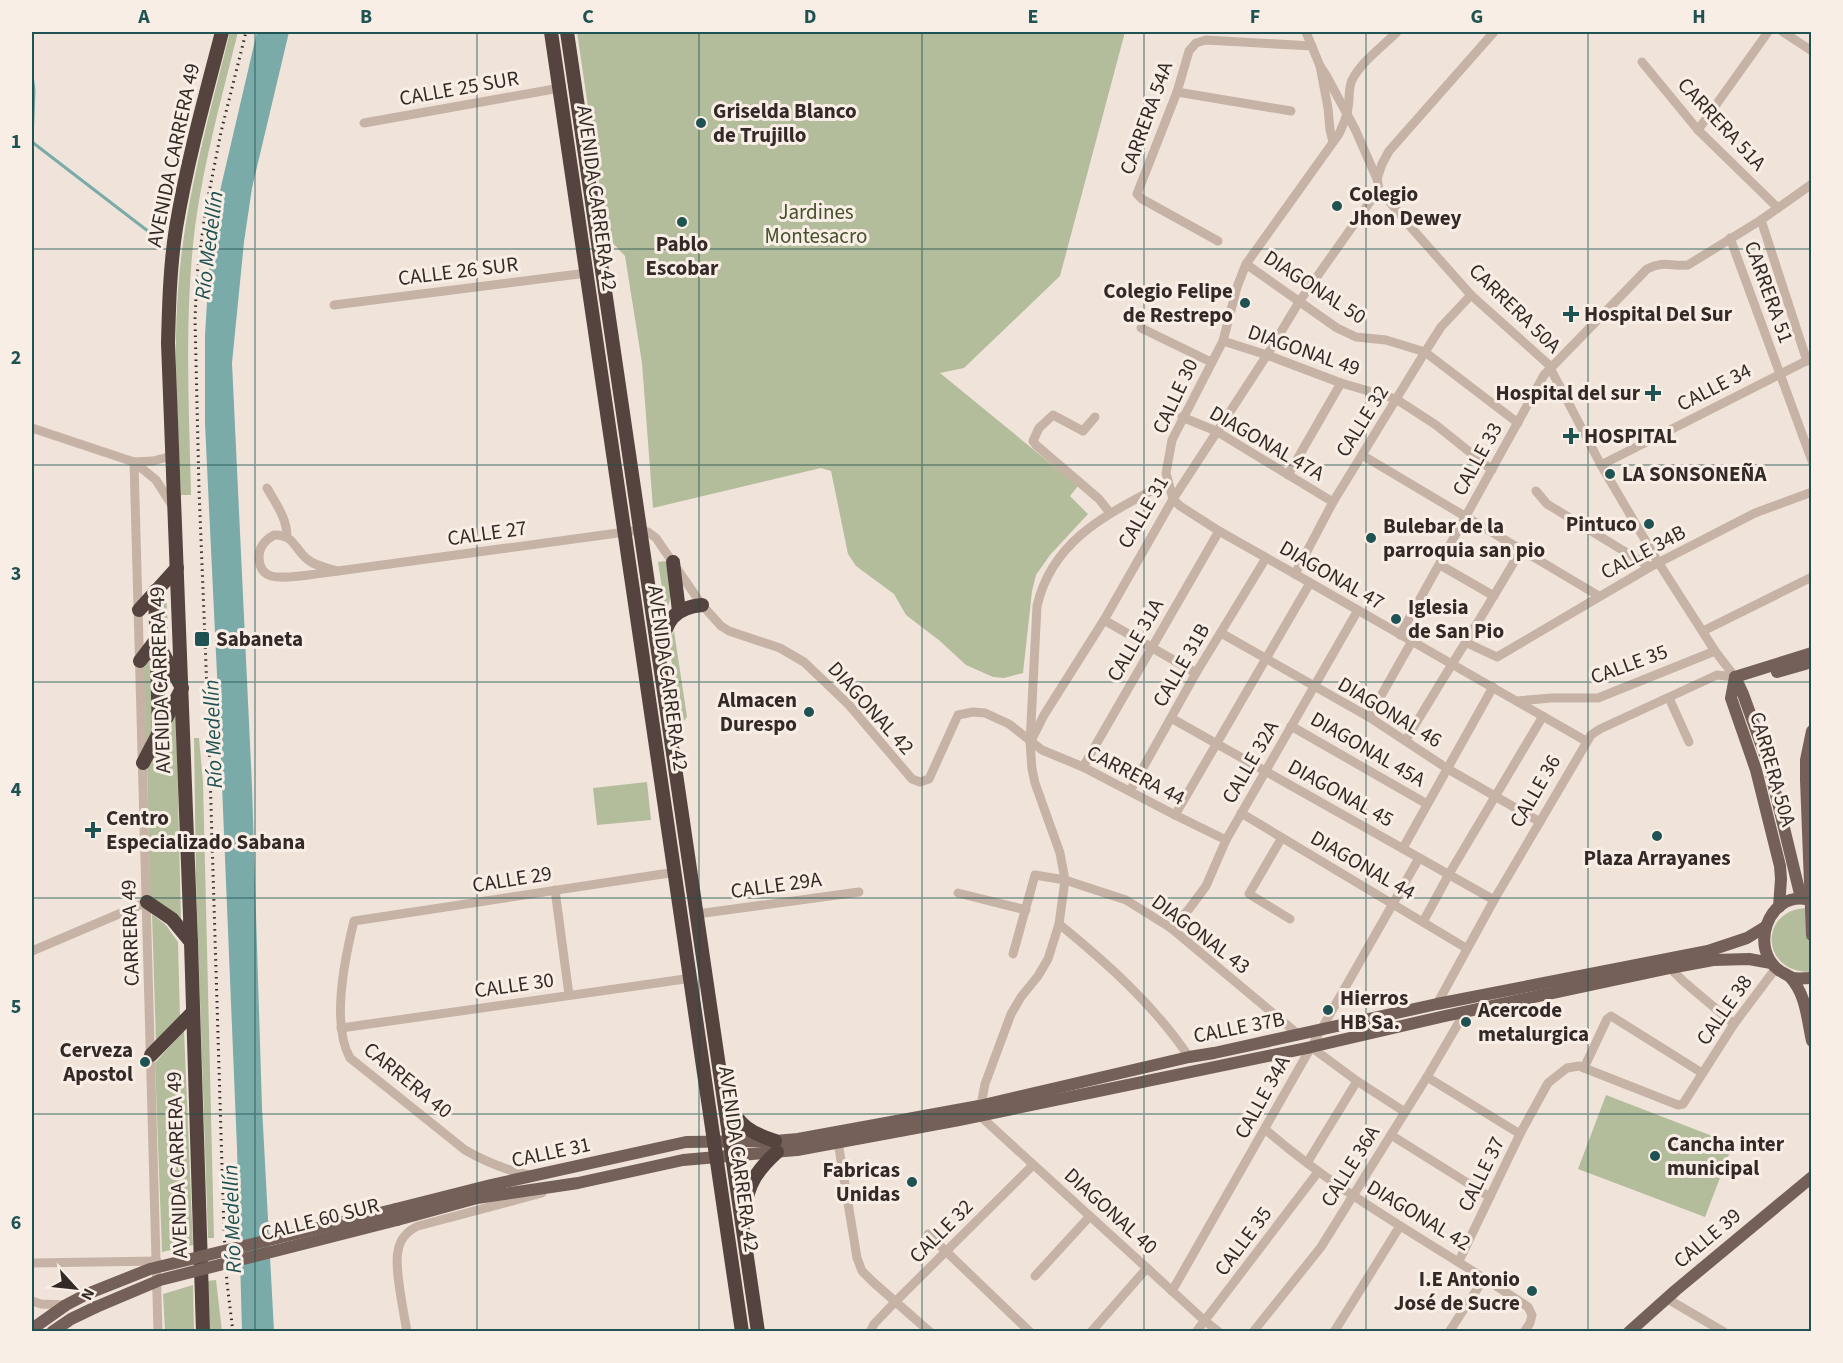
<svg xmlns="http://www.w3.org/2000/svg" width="1843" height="1363" font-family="'Source Sans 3',sans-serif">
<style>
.green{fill:#b4bd9b}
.water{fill:#7aaba9}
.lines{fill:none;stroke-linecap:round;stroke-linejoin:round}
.stream{stroke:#7aaba9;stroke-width:3}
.minor{stroke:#c7b3a6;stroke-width:9}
.major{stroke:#756059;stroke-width:12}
.highway{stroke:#54433e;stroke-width:14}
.rail{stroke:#332a27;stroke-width:3;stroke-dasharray:1.5 4.5;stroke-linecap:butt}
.minor-bridge{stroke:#c7b3a6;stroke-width:9}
.major-bridge{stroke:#756059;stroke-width:12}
.grid{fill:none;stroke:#1f5252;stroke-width:1.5;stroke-opacity:0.55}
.poi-dot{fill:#1f5252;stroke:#f8eee5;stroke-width:2}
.labels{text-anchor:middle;stroke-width:6;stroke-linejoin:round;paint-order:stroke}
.street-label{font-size:21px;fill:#332a27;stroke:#f8eee5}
.poi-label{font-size:21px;font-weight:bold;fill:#332a27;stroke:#f8eee5;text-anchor:start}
.park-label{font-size:21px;fill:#45502c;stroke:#f8eee5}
.water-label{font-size:22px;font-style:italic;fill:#1f5252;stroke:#f8eee5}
.neatline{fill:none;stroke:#1f5252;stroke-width:2}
.grid-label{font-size:20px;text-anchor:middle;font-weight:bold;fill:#1f5252}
</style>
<rect width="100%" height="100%" fill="#f0e4da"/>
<!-- green -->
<g class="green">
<path d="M 230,32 L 238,32 C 222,96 204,161 195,227 C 184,316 189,405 191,495 L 181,495 C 178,427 173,359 178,290 C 184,202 209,117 230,32 Z"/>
<path d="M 577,32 L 1125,32 L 1060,276 L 964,368 L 940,373 L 1078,486 L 1070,496 L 1088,514 L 1050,555 L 1036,575 L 1032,591 L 1023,673 L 1004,678 L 993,677 L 966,665 L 940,641 L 906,615 L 894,594 L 856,566 L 848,554 L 831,471 L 821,468 L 653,508 L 642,363 L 625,256 L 607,237 Z"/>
<path d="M 666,561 L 671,595 L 666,614 L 658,562 Z"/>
<path d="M 166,590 L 169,650 L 160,637 L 159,602 Z"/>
<path d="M 674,631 L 687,717 L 680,726 L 669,641 Z"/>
<path d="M 150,659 L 153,729 L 144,745 L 142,670 Z"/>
<path d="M 176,711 L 181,920 L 150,898 L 147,764 Z"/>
<path d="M 194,738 L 199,738 L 203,782 L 214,1238 L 208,1238 L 196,880 Z"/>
<path d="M 647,782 L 651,820 L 597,825 L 593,788 Z"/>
<path d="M 1811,908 L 1811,972 C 1759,973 1758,906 1811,908 Z"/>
<path d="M 152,914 L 166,925 L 178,942 L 180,1018 L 156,1044 Z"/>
<path d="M 184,1030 L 193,1245 L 162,1252 L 155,1063 Z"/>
<path d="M 1606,1095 L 1733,1144 L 1705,1217 L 1578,1169 Z"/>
<path d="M 216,1280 L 222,1331 L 209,1331 L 207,1281 Z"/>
<path d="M 193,1285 L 194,1331 L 165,1331 L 163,1294 Z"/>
</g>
<!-- water -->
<path class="water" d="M 257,32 L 289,32 L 252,188 L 244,242 L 232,363 L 252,786 L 262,1107 L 274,1331 L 242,1332 L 237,1148 L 220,737 L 205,424 L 205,336 L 210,251 L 220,191 Z"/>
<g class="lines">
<!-- stream -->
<path class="stream" d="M 32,75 L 34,90 L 32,142 L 153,235"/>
<!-- minor -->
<g class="minor">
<path d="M 1306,32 L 1320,66 L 1328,108 L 1330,130 L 1333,142"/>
<path d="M 1397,32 C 1382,47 1362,61 1352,80 C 1348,89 1350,98 1348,108 C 1347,117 1343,125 1339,134 L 1246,264 L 1237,287 L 1223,341 L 1172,440 L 1166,473 L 1173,499 L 1180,506 L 1219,531 L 1295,574 L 1586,741"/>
<path d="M 1783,32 L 1812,51"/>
<path d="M 1642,62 L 1698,130 L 1778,208"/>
<path d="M 1177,92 L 1291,111"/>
<path d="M 364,123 L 560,88"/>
<path d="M 1355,129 L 1377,179 L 1379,189 L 1415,232 L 1471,295 L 1548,364 L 1601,465 L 1658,562 L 1715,651 L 1735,677"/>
<path d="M 1698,130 L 1768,32"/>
<path d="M 1377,179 L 1382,164 L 1389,151 L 1494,32"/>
<path d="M 1761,220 L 1807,361"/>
<path d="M 1730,238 L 1812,461"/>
<path d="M 1218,241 L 1142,199 L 1137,194 L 1177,92 L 1189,51 L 1196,43 L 1206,40 L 1312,46"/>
<path d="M 1246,264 L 1337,328 L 1356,337 L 1386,340 L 1425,352 L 1518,423"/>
<path d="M 334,305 L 587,273"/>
<path d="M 1141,328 L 1211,362"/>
<path d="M 1223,341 L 1267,355 L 1341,383 L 1396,399 L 1436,425 L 1492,470"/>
<path d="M 1095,417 L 1083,431 L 1053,415 L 1039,428 L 1033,441 L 1036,445 L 1099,499 L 1110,513"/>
<path d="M 1182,417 L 1216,431 L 1333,502"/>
<path d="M 32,428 L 134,462 L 156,480 L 173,507"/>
<path d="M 1362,455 L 1599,596"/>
<path d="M 134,462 L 158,1332"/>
<path d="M 134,462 L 153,461 L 172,456"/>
<path d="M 1601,465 L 1812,358"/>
<path d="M 1288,475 L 1341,383"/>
<path d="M 1168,482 C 1112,512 1053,537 1037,606 L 1030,743 L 1032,769 L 1035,783 L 1060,853 L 1065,880 L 1059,924 L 1048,959 L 1038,976 L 1021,997 L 1011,1014 L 985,1084 L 979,1115 L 1205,1321 L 1219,1332"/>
<path d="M 267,488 C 276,504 287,518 287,537"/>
<path d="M 1536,491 L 1547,504 L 1650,567"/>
<path d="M 274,535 C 293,534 295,549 307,559 C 315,566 327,568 338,571 C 321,573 285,580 271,576 C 262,573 259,566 259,557 C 259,547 265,540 274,535 Z"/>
<path d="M 1440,565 L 1494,596"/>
<path d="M 338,571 L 640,530 L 648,532 L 656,538 L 702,605 L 721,626 L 729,631 L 780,648 L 804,662 L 849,705 L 912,779 L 920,782 L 929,779 L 958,715 L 973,712 L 985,713 L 996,718 L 1009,724 L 1042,750 L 1083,767 L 1175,815 L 1226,840"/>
<path d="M 1295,574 L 1333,502 L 1425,352 L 1441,327 L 1471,295"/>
<path d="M 1104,620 L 1196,673"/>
<path d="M 1703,631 L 1812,577"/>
<path d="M 1221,633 L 1369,717 L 1448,769 L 1540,822"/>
<path d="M 1400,635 L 1544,375 L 1647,269 C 1664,260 1671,267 1688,265 L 1761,220 L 1812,184"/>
<path d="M 1467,643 L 1497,657 L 1650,567 L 1755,513 L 1812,492"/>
<path d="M 1669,698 L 1689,742"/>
<path d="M 1517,701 L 1551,698 L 1598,698 L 1715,651"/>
<path d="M 1369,717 L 1412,641"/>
<path d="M 1171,718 L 1494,900"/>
<path d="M 1291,726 L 1427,804"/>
<path d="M 1032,739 L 1044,715 L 1104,620 L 1173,499 L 1267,355 L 1299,302 L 1379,189"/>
<path d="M 1406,740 C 1444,676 1484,614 1521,550"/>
<path d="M 1083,767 L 1219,531"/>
<path d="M 1130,791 L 1196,673 L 1266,558"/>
<path d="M 1241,813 L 1466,948"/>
<path d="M 1175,815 L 1310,583"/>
<path d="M 1281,839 L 1249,894 L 1290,919"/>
<path d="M 1403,848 L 1493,687"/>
<path d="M 555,890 L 569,995"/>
<path d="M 958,893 L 1026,910"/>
<path d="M 697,914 L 859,892"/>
<path d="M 1423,922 L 1449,874 L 1543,716"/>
<path d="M 1059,924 C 1106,962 1155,1006 1189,1057"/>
<path d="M 1171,928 L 1189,909 L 1206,886 L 1226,840 L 1358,610"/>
<path d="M 32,951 L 147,902"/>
<path d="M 1013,954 L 1035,875 L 1065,880 L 1126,900 L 1171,928 L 1299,1035"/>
<path d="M 1670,968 L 1683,981 L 1734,1024"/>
<path d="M 1437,1004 L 1494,900 L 1591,735 L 1600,729 L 1717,675 L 1735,677"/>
<path d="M 341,1028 L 692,978"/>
<path d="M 1311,1047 L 1357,1081 L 1405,1112"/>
<path d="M 1584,1068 L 1607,1019 L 1611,1016 L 1702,1073"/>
<path d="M 1427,1077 L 1520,1134"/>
<path d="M 1265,1129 C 1345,1199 1440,1247 1528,1307 L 1532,1315 L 1530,1323 L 1524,1332"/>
<path d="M 1391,1135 L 1490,1197"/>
<path d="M 838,1142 L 857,1258 L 862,1271 L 873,1282 L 930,1332"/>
<path d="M 1307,1163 L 1357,1081"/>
<path d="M 529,1175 C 505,1170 486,1162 465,1150 L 350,1058 C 331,1024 345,957 354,921 L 676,872"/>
<path d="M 928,1234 L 1030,1332"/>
<path d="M 1459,1261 L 1520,1134 L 1548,1083 L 1567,1068 L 1579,1066 L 1678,1105 L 1683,1104 L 1734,1024 L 1776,968"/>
<path d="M 32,1263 L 157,1261"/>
<path d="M 1035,1276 L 1090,1216"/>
<path d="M 1172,1291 L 1419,858"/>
<path d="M 1666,1298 L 1724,1332"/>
<path d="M 32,1301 L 41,1304 L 66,1305"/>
<path d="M 407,1332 C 404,1313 394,1268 398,1251 C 400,1239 407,1231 418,1226 L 542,1193"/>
<path d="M 870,1332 L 874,1324 L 895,1302 L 1033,1165"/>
<path d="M 1091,1332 L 1147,1268"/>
<path d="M 1196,1332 L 1318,1172"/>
<path d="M 1253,1332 L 1321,1247 L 1427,1077 L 1465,1012"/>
<path d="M 1334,1332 L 1400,1226"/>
<path d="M 1449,1332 L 1485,1277"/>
</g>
<!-- major -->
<g class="major">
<path d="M 1777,672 L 1805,664 L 1812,660"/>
<path d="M 1735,677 L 1731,698 L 1756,770 L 1780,866 L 1781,879 L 1779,907"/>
<path d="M 1735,677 L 1743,694 L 1769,766 L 1801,898"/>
<path d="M 1735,677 L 1812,653"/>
<path d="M 1806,780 L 1806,760 L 1812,731"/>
<path d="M 1806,899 C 1767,893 1749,950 1780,971 C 1784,973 1788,976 1793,978 C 1799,979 1805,978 1812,978"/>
<path d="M 1790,977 C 1806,994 1807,1018 1812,1041"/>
<path d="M 396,1209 L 491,1185 L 686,1142 L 775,1141 L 798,1139 L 979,1106 L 1189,1057 L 1214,1053 L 1437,1004 L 1708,951 L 1747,938 L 1765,927"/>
<path d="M 397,1220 L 477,1198 L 578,1183 L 683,1160 L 797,1150 L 959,1120 L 1311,1047 L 1445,1016 L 1670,968 L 1713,960 L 1749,959 L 1771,963"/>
<path d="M 32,1329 L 66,1305 L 87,1294"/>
<path d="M 52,1332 L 71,1319 L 96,1307"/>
<path d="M 1629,1332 L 1676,1290 L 1812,1177"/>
</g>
<!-- highway -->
<g class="highway">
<path d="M 551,32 L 742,1332"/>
<path d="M 567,32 L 758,1332"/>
<path d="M 673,562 L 679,611"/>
<path d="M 155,591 L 159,730"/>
<path d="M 139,610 L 177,568"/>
<path d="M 660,647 C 667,622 672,608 702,605"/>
<path d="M 140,661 L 156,640 L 182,688 L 143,763"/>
<path d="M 147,902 L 172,919 L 191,942"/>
<path d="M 151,1055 L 193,1012"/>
<path d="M 727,1102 C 739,1126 751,1133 775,1141"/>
<path d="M 744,1211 C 748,1184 757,1170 777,1152"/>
<path d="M 203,1332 L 191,942 L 168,343 C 169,304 170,266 176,228 C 187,162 205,97 222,32"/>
</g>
<!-- rail -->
<path class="rail" d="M 233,1332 L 227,1283 L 224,1232 L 209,741 L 199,489 L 195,319 L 197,275 L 205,213 L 221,132 L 246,32"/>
<!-- minor-bridge -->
<path class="minor-bridge" d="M 1320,66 L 1326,75 L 1355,129"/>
<!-- major-bridge -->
<g class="major-bridge">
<path d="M 1806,780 L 1812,935"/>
<path d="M 87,1294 L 150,1269 L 396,1209"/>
<path d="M 96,1307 L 160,1280 L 397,1220"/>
</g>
</g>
<!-- grid -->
<path class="grid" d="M 255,32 L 255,1332M 477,32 L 477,1332M 699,32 L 699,1332M 922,32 L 922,1332M 1144,32 L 1144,1332M 1366,32 L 1366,1332M 1588,32 L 1588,1332M 32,249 L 1812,249M 32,465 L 1812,465M 32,682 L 1812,682M 32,898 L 1812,898M 32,1114 L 1812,1114"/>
<!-- markers -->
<g class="poi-dot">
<circle cx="701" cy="123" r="6"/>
<circle cx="1337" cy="206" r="6"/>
<circle cx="682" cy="222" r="6"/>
<circle cx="1245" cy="303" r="6"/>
<path d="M1568 305h6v6h6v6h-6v6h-6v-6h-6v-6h6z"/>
<path d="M1650 384h6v6h6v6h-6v6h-6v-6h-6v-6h6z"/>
<path d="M1568 427h6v6h6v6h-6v6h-6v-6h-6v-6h6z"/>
<circle cx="1610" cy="474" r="6"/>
<circle cx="1649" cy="524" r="6"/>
<circle cx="1371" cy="538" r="6"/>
<circle cx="1396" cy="619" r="6"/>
<rect x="194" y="631" width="16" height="16" rx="3"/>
<circle cx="809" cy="712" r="6"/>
<path d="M90 821h6v6h6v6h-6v6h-6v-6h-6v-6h6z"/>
<circle cx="1657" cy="836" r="6"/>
<circle cx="1328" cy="1010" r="6"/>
<circle cx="1466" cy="1022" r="6"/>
<circle cx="145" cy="1062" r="6"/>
<circle cx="1655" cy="1156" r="6"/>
<circle cx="912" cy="1182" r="6"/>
<circle cx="1532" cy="1291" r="6"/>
</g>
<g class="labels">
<!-- street labels -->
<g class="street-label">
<text transform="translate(459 88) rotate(-10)" y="7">CALLE 25 SUR</text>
<text transform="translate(1146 118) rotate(-70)" y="7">CARRERA 54A</text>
<text transform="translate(1722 124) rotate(47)" y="7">CARRERA 51A</text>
<text transform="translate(173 155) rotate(-78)" y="7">AVENIDA CARRERA 49</text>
<text transform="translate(597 198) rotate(82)" y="7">AVENIDA CARRERA 42</text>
<text transform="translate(458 271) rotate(-7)" y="7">CALLE 26 SUR</text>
<text transform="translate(1315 287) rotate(33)" y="7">DIAGONAL 50</text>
<text transform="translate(1769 292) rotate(70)" y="7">CARRERA 51</text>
<text transform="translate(1515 308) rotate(44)" y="7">CARRERA 50A</text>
<text transform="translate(1304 350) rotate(19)" y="7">DIAGONAL 49</text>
<text transform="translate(1714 387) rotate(-27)" y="7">CALLE 34</text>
<text transform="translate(1175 396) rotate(-65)" y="7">CALLE 30</text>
<text transform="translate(1362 421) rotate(-58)" y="7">CALLE 32</text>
<text transform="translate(1267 443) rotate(30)" y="7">DIAGONAL 47A</text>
<text transform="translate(1477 459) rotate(-61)" y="7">CALLE 33</text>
<text transform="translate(1143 512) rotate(-60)" y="7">CALLE 31</text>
<text transform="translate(487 533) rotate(-8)" y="7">CALLE 27</text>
<text transform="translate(1643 552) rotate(-28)" y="7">CALLE 34B</text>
<text transform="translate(1332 575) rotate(30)" y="7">DIAGONAL 47</text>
<text transform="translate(1135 640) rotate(-60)" y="7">CALLE 31A</text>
<text transform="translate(1629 664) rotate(-20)" y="7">CALLE 35</text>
<text transform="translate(1181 665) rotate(-60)" y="7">CALLE 31B</text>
<text transform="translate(668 678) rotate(82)" y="7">AVENIDA CARRERA 42</text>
<text transform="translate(160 680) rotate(-92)" y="7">AVENIDA CARRERA 49</text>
<text transform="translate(871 708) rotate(48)" y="7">DIAGONAL 42</text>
<text transform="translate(1390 712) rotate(31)" y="7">DIAGONAL 46</text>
<text transform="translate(1368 749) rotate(30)" y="7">DIAGONAL 45A</text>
<text transform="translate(1250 762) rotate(-60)" y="7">CALLE 32A</text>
<text transform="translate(1773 769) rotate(74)" y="7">CARRERA 50A</text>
<text transform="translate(1136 775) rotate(27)" y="7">CARRERA 44</text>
<text transform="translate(1535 791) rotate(-60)" y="7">CALLE 36</text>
<text transform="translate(1341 793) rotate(29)" y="7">DIAGONAL 45</text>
<text transform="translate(1363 865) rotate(30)" y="7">DIAGONAL 44</text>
<text transform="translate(512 879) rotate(-9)" y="7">CALLE 29</text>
<text transform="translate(776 885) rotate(-8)" y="7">CALLE 29A</text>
<text transform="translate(130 933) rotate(-92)" y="7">CARRERA 49</text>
<text transform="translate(1201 934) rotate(37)" y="7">DIAGONAL 43</text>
<text transform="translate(514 985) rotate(-8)" y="7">CALLE 30</text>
<text transform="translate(1724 1010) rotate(-55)" y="7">CALLE 38</text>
<text transform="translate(1239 1027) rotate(-11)" y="7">CALLE 37B</text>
<text transform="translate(408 1080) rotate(39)" y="7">CARRERA 40</text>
<text transform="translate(1262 1097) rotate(-61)" y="7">CALLE 34A</text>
<text transform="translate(551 1152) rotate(-12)" y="7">CALLE 31</text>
<text transform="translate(739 1159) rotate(82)" y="7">AVENIDA CARRERA 42</text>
<text transform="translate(177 1165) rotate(-92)" y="7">AVENIDA CARRERA 49</text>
<text transform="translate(1350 1166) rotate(-58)" y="7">CALLE 36A</text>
<text transform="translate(1481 1174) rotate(-64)" y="7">CALLE 37</text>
<text transform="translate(1111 1211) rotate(42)" y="7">DIAGONAL 40</text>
<text transform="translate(1419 1215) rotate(31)" y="7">DIAGONAL 42</text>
<text transform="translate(320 1219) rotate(-14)" y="7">CALLE 60 SUR</text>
<text transform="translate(941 1231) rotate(-45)" y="7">CALLE 32</text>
<text transform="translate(1707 1238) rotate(-40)" y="7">CALLE 39</text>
<text transform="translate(1243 1241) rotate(-53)" y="7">CALLE 35</text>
</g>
<!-- poi labels -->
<g class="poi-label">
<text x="713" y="118">Griselda Blanco<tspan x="713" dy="24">de Trujillo</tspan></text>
<text x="1349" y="201">Colegio<tspan x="1349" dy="24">Jhon Dewey</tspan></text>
<text x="682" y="251" text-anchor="middle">Pablo<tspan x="682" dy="24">Escobar</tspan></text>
<text x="1233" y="298" text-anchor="end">Colegio Felipe<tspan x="1233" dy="24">de Restrepo</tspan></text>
<text x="1584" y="321">Hospital Del Sur</text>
<text x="1640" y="400" text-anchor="end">Hospital del sur</text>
<text x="1584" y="443">HOSPITAL</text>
<text x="1622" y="481">LA SONSONEÑA</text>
<text x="1637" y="531" text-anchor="end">Pintuco</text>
<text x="1383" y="533">Bulebar de la<tspan x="1383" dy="24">parroquia san pio</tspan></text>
<text x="1408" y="614">Iglesia<tspan x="1408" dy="24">de San Pio</tspan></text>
<text x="216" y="646">Sabaneta</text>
<text x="797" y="707" text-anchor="end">Almacen<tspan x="797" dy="24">Durespo</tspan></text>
<text x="106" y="825">Centro<tspan x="106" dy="24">Especializado Sabana</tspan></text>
<text x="1657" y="865" text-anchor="middle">Plaza Arrayanes</text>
<text x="1340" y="1005">Hierros<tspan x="1340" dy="24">HB Sa.</tspan></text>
<text x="1478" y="1017">Acercode<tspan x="1478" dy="24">metalurgica</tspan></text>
<text x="133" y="1057" text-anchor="end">Cerveza<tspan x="133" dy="24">Apostol</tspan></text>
<text x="1667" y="1151">Cancha inter<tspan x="1667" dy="24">municipal</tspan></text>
<text x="900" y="1177" text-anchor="end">Fabricas<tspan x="900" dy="24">Unidas</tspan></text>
<text x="1520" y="1286" text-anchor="end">I.E Antonio<tspan x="1520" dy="24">José de Sucre</tspan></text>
</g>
<!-- park labels -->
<g class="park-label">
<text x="816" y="219">Jardines<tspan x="816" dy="24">Montesacro</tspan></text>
</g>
<!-- water labels -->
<g class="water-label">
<text transform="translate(208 245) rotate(-83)" y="8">Río Medellín</text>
<text transform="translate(212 734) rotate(-92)" y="8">Río Medellín</text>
<text transform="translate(231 1219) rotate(-92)" y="8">Río Medellín</text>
</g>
</g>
<!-- border -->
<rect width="1843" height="1363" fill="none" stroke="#f8eee5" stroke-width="66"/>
<!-- north arrow -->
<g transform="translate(75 1288) rotate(117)" stroke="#f8eee5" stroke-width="4.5" paint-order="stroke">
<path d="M0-4.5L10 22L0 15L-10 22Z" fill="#332a27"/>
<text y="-9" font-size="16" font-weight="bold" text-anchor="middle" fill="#332a27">N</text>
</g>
<rect x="33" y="33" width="1777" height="1297" class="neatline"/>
<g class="grid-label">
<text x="144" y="23">A</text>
<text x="366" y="23">B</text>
<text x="588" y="23">C</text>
<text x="810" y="23">D</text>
<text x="1033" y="23">E</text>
<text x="1255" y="23">F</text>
<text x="1477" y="23">G</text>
<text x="1699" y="23">H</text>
<text x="16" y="148">1</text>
<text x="16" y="364">2</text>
<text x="16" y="580">3</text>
<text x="16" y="796">4</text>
<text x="16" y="1013">5</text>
<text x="16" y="1229">6</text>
</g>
</svg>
